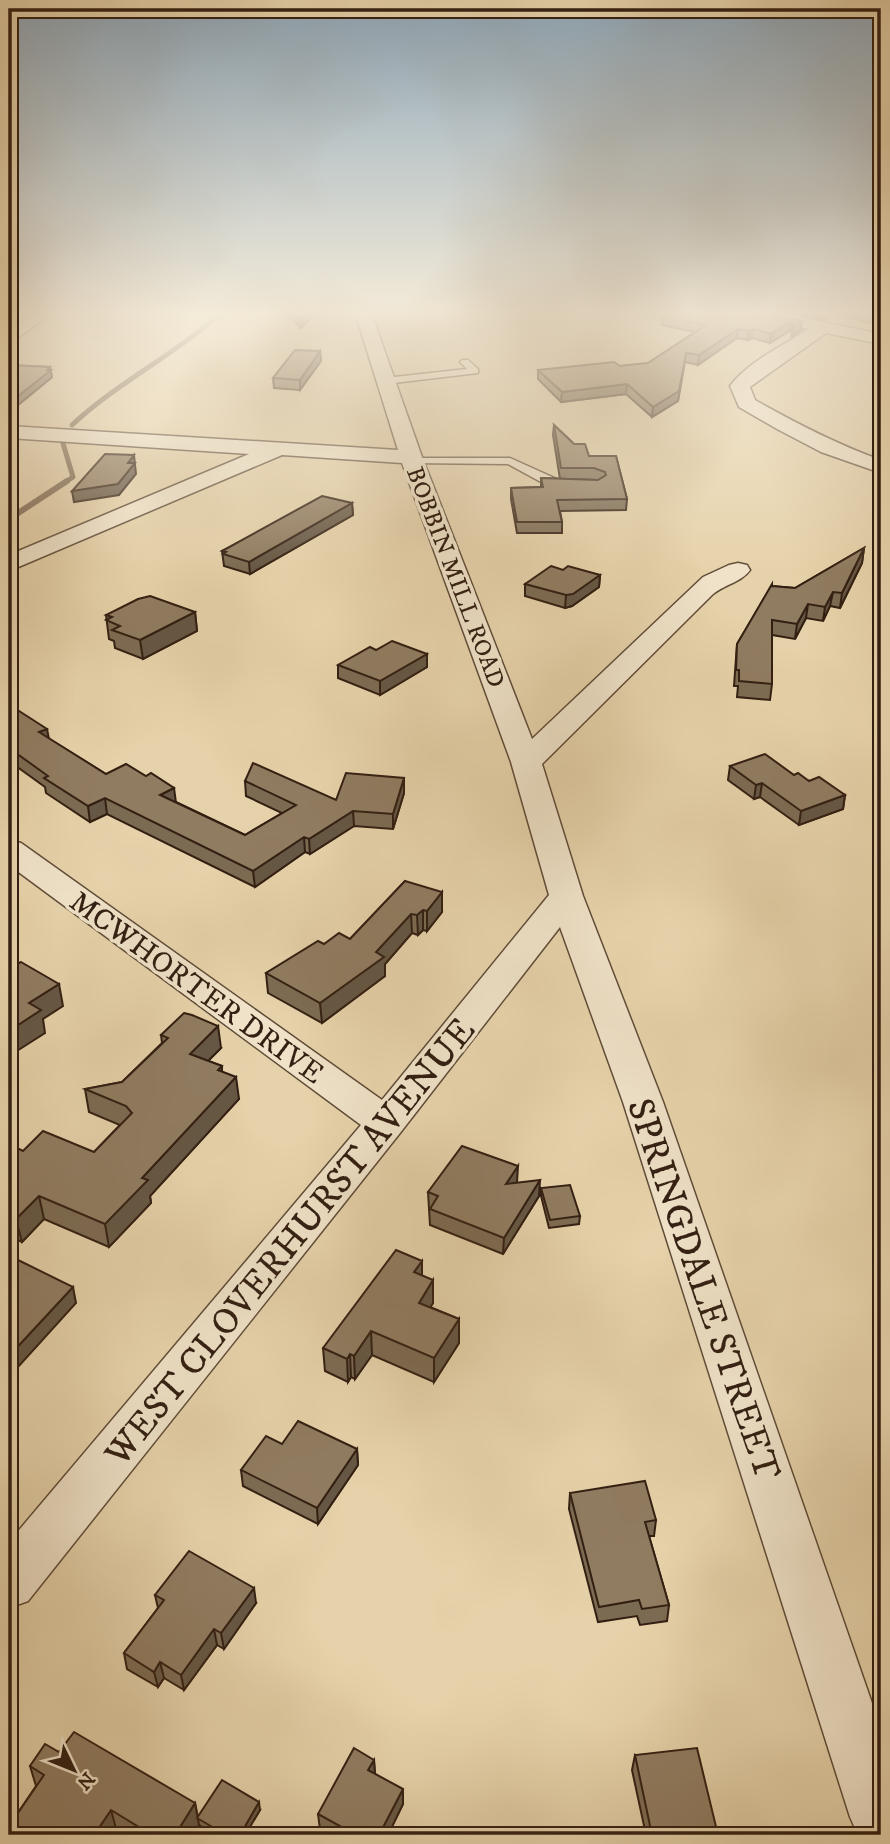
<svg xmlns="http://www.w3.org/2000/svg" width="890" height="1844" font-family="'IM FELL DW Pica',serif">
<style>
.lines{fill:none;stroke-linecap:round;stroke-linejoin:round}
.stream-far1{stroke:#7a664e;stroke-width:5}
.stream{stroke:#7a664e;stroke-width:6}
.service-casing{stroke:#604c38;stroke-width:3}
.minor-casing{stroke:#604c38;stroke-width:3}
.service{fill:#efe2c8;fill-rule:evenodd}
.minor{fill:#efe2c8;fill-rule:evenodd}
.wall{fill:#7c6b53;stroke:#331f12;stroke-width:2}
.shaded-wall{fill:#655744;stroke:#331f12;stroke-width:2}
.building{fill:#907c61;stroke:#331f12;stroke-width:2}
.labels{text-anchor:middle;stroke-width:7;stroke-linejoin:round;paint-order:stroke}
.far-street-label{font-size:24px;fill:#331f12;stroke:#efe2c8}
.street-label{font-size:30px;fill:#331f12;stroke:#efe2c8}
.near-street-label{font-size:37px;fill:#331f12;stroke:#efe2c8}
</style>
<rect width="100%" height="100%" fill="#e6d2aa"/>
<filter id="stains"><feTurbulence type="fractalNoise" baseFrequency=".00286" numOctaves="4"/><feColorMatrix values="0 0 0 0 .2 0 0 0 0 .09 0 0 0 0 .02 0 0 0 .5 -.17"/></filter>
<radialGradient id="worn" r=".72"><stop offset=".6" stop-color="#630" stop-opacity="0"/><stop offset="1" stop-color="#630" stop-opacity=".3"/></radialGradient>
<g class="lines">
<!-- stream-far1 -->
<g class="stream-far1">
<path d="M 72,425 C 118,382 176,354 223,312"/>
<path d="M 62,440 L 73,477 L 64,483"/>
</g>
<!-- stream -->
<path class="stream" d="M 9,519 L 67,481"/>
<!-- service casing -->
<g class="service-casing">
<g id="service">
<path d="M 462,360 L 468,360 L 478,369 L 478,373 L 385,384 L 380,381 L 385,378 L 467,369 L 460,362 Z"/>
<path d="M 413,458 L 510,458 L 570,485 L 564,488 L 541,482 L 508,464 L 409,463 L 408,461 Z"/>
</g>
</g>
<!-- minor casing -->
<g class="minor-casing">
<g id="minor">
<path d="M 34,312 L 53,312 L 15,340 L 9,341 L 9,328 Z"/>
<path d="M 355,312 L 371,312 L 422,457 L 532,739 L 703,577 L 729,565 L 738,563 L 747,565 L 750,570 C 742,582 723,585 712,595 L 542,764 L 583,896 L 663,1102 L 881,1729 L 881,1835 L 858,1835 L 850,1817 L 623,1102 L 560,927 L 400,1133 L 28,1601 L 9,1608 L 9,1542 L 361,1125 L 9,865 L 9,840 L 21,843 L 382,1100 L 549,895 L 511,762 L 402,463 L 282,455 L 9,571 L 9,555 L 249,454 L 9,438 L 9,426 L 398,450 Z"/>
<path d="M 744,312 L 775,312 L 881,334 L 881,344 L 826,333 L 750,387 L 755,400 C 796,423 836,444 881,460 L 881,473 L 821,452 L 777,429 L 739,407 L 730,386 C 749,361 783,346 808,329 L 746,316 Z"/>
</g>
</g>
<!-- service -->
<use href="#service" class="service"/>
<!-- minor -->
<use href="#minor" class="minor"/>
</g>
<!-- wall -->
<g class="wall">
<path d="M 288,312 L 316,312 L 301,328 L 289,316 Z"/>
<path d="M 627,312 L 756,312 L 802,321 L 801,330 L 792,336 L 791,330 L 770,343 L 752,338 L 748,340 L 737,338 L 698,365 L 685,362 L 678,401 L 652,417 L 626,394 L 561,402 L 538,379 L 538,370 L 620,366 L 648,363 L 695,332 L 662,325 L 662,317 L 627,314 Z"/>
<path d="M 786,312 L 881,312 L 881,325 L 827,313 L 825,320 Z"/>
<path d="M 320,351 L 321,361 L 300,390 L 274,388 L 273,378 Z"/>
<path d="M 9,365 L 50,367 L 52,377 L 18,405 L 9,404 Z"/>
<path d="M 554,425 L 574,444 L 589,456 L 616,456 L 627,499 L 626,510 L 560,511 L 562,522 L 562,533 L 517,533 L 511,499 L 511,488 L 541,487 L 541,478 L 596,480 L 560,479 L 553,435 Z"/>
<path d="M 352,503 L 353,515 L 250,574 L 224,566 L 222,551 Z"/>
<path d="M 864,548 L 862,563 L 840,608 L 830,606 L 823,621 L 806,618 L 795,639 L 772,635 L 772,684 L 770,700 L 737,697 L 738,686 L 734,686 L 737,644 L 772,586 L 795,588 Z"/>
<path d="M 563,570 L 600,575 L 599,587 L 572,606 L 565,608 L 525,596 L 525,584 Z"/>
<path d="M 195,612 L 197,631 L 143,659 L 115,648 L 114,641 L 109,639 L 106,615 Z"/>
<path d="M 376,650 L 427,654 L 427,667 L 380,695 L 338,678 L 338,665 Z"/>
<path d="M 9,712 L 49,739 L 106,774 L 176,802 L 245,835 L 282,813 L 246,796 L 245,781 L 336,800 L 404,778 L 404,793 L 393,829 L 354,826 L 310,854 L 305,852 L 255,887 L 107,814 L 90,822 L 46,793 L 45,787 L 9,761 Z"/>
<path d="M 730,766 L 794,775 L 845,795 L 843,809 L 799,825 L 760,797 L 754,799 L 728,780 Z"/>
<path d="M 405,881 L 442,912 L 427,931 L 423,930 L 418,935 L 412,933 L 385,964 L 385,976 L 322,1023 L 268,993 L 266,973 L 324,944 L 350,939 Z"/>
<path d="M 161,1035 L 221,1048 L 208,1061 L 222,1066 L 222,1071 L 239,1099 L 150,1196 L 151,1203 L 109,1247 L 44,1219 L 22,1242 L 9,1236 L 9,1148 L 23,1151 L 94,1152 L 120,1125 L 89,1112 L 85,1089 L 122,1082 L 162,1043 Z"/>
<path d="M 517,1183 L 539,1196 L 503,1254 L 430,1225 L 428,1192 Z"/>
<path d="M 541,1188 L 580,1216 L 579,1224 L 549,1228 L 541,1196 Z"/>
<path d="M 422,1275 L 433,1303 L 430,1307 L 459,1319 L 459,1343 L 434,1382 L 372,1355 L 355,1379 L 351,1377 L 348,1382 L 325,1371 L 323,1348 Z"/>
<path d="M 357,1449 L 358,1465 L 318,1524 L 243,1486 L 241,1470 Z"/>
<path d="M 570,1493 L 656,1520 L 654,1536 L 649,1536 L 669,1605 L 667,1621 L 640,1625 L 637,1616 L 598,1622 L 569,1509 Z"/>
<path d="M 155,1595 L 256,1603 L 224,1649 L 217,1645 L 184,1690 L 164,1678 L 158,1687 L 127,1669 L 124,1653 L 158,1608 Z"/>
<path d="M 59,1752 L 195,1803 L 198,1818 L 260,1810 L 245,1835 L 215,1835 L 199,1825 L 193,1835 L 123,1835 L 117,1832 L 115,1835 L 9,1835 L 9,1826 L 36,1786 L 30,1766 Z"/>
<path d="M 635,1755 L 718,1835 L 646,1835 L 632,1770 Z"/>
<path d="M 374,1760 L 375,1774 L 403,1804 L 388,1835 L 331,1835 L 320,1829 L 318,1814 Z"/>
</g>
<!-- shaded-wall -->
<g class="shaded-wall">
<path d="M 309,312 L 316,312 L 301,328 L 300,320 Z"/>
<path d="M 792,321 L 791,330 L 770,343 L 771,334 Z"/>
<path d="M 802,321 L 801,330 L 792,336 L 793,327 Z"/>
<path d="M 738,329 L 737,338 L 698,365 L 699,355 Z"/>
<path d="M 753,329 L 752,338 L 748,340 L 749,331 Z"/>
<path d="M 320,351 L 321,361 L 300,390 L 300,380 Z"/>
<path d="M 686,353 L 678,401 L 652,417 L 653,407 Z"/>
<path d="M 50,367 L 52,377 L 18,405 L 17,397 Z"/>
<path d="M 627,384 L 626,394 L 561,402 L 562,392 Z"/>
<path d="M 134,455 L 136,474 L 119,495 L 74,502 L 72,491 L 128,463 Z"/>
<path d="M 352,503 L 353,515 L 250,574 L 249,562 Z"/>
<path d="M 864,548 L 862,563 L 840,608 L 842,593 Z"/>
<path d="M 600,575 L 599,587 L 572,606 L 565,608 L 566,595 Z"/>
<path d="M 833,592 L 830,606 L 823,621 L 825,607 Z"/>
<path d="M 808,604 L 806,618 L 795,639 L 797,624 Z"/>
<path d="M 195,612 L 197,631 L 143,659 L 140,640 Z"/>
<path d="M 427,654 L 427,667 L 380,695 L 380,681 Z"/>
<path d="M 47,729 L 50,744 L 39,732 Z"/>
<path d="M 404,778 L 404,793 L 393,829 L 393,814 Z"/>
<path d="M 762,783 L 760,797 L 754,799 L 756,785 Z"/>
<path d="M 174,788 L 176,803 L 160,795 Z"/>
<path d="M 845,795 L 843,809 L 799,825 L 801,811 Z"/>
<path d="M 105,798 L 107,814 L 90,822 L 88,806 Z"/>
<path d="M 353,811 L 354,826 L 310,854 L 309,839 Z"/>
<path d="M 304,837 L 305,852 L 255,887 L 253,871 Z"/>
<path d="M 442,892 L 442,912 L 427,931 L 427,911 Z"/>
<path d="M 423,910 L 423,930 L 418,935 L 417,915 Z"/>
<path d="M 411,914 L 412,933 L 385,964 L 385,976 L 322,1023 L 320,1003 L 376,952 Z"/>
<path d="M 59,984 L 63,1006 L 43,1019 L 45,1033 L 9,1056 L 9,1031 L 29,1003 Z"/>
<path d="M 218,1026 L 221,1048 L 193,1076 L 190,1054 Z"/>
<path d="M 236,1077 L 239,1099 L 150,1196 L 151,1203 L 109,1247 L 105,1224 L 142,1178 Z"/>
<path d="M 518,1166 L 517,1182 L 505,1200 L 506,1184 Z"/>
<path d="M 540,1180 L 539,1196 L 503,1254 L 504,1238 Z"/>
<path d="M 39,1196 L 44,1219 L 22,1242 L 16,1219 Z"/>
<path d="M 422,1261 L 422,1284 L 414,1272 Z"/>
<path d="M 433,1280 L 433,1303 L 419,1326 L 419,1303 Z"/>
<path d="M 73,1287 L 76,1303 L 9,1377 L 9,1356 Z"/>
<path d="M 459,1319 L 459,1343 L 434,1382 L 434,1358 Z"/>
<path d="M 371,1331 L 372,1355 L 355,1379 L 354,1356 Z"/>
<path d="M 350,1354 L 351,1377 L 348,1382 L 347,1359 Z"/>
<path d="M 357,1449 L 358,1465 L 318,1524 L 317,1508 Z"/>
<path d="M 254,1588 L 256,1603 L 224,1649 L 221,1633 Z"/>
<path d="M 214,1629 L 217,1645 L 184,1690 L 181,1675 Z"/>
<path d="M 160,1662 L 164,1678 L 158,1687 L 154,1672 Z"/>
<path d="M 374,1760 L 375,1775 L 368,1770 Z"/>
<path d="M 403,1789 L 403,1804 L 388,1835 L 379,1835 Z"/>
<path d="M 259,1802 L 260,1810 L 245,1835 L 240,1835 Z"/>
<path d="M 195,1803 L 199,1825 L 193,1835 L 175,1835 Z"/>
<path d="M 111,1810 L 117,1832 L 115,1835 L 94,1835 Z"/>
</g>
<!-- building -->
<g class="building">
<path d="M 291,312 L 309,312 L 300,320 Z"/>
<path d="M 670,312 L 756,312 L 802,321 L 793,327 L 792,321 L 771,334 L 753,329 L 749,331 L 738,329 L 699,355 L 686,353 L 679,391 L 653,407 L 627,384 L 562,392 L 538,370 L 614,362 L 620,366 L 648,363 L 706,325 L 662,316 Z"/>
<path d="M 862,312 L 881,312 L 881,316 Z"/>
<path d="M 295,350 L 320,351 L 300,380 L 273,378 Z"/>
<path d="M 9,365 L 50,367 L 47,370 L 51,370 L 17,397 L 9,397 Z"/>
<path d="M 554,425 L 574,444 L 585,444 L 589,456 L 616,456 L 627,499 L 557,500 L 562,522 L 517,522 L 511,488 L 543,487 L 541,478 L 598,480 L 606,475 L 605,472 L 594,468 L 561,468 Z"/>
<path d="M 105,454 L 134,455 L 128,463 L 135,463 L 118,484 L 72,491 Z"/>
<path d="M 322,496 L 352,503 L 249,562 L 223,554 L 226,552 L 222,551 Z"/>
<path d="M 864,548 L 842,593 L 833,592 L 825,607 L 808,604 L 797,624 L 772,620 L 772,684 L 739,681 L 739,670 L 736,670 L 737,644 L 772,584 L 772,586 L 795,588 Z"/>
<path d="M 551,566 L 563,570 L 568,566 L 600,575 L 573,594 L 566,595 L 525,584 Z"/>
<path d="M 150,596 L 195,612 L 140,640 L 112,630 L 120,626 L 106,620 L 112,617 L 106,615 L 138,599 Z"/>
<path d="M 392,641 L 427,654 L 380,681 L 338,665 L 370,647 L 376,650 Z"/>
<path d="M 16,709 L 47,729 L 39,732 L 106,774 L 126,764 L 146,776 L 151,773 L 174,788 L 160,795 L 245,835 L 296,805 L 245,781 L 253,763 L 336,800 L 346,773 L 404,778 L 393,814 L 353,811 L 309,839 L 304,837 L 253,871 L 105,798 L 88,806 L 44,778 L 48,776 L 9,748 L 9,712 Z"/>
<path d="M 765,754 L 794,775 L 798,773 L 809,781 L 819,777 L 845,795 L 801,811 L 762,783 L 756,785 L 730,766 Z"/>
<path d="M 405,881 L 442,892 L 427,911 L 423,910 L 417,915 L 411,914 L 376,952 L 384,957 L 320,1003 L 266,973 L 318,941 L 324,944 L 339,933 L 350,939 Z"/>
<path d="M 21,962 L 59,984 L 29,1003 L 41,1010 L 9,1031 L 9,969 Z"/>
<path d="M 184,1013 L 192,1015 L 218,1026 L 190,1054 L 222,1066 L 218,1070 L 236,1077 L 142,1178 L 148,1180 L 105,1224 L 39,1196 L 16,1219 L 9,1216 L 9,1148 L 11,1145 L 23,1151 L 43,1131 L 94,1152 L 132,1113 L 126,1106 L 85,1089 L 122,1082 L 168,1038 L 161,1035 Z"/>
<path d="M 462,1146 L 518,1166 L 506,1184 L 540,1180 L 504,1238 L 430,1209 L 438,1196 L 428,1192 Z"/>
<path d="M 570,1185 L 580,1216 L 550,1220 L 541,1188 Z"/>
<path d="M 396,1250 L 422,1261 L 414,1272 L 433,1280 L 419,1303 L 459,1319 L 434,1358 L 371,1331 L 354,1356 L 350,1354 L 347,1359 L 323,1348 Z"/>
<path d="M 16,1259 L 73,1287 L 9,1356 L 9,1320 L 12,1317 L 9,1315 L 9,1265 Z"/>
<path d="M 298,1421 L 357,1449 L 317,1508 L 241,1470 L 266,1436 L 282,1444 Z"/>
<path d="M 645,1481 L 656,1520 L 645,1522 L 669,1605 L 642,1609 L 639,1600 L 599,1607 L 570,1493 Z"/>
<path d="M 189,1551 L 254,1588 L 221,1633 L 214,1629 L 181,1675 L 160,1662 L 154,1672 L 124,1653 L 164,1600 L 155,1595 Z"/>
<path d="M 74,1732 L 195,1803 L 175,1835 L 152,1835 L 111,1810 L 94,1835 L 12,1835 L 9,1833 L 9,1826 L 44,1775 L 30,1766 L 45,1744 L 59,1752 Z"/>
<path d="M 354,1748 L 374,1760 L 368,1770 L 403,1789 L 379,1835 L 356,1835 L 318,1814 Z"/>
<path d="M 697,1748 L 718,1835 L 652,1835 L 635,1755 Z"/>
<path d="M 222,1780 L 259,1802 L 240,1835 L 226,1835 L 197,1818 Z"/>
</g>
<!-- sky -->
<linearGradient id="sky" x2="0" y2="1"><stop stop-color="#8fa8ba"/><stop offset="0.55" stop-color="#f4ebd9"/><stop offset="1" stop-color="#f4ebd9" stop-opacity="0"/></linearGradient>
<rect width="890" height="570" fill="url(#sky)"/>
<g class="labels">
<!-- far-street labels -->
<g class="far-street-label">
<text transform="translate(456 577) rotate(69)" y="8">BOBBIN MILL ROAD</text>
</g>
<!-- street labels -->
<g class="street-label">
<text transform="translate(197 987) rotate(36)" y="10">MCWHORTER DRIVE</text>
</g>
<!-- near-street labels -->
<g class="near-street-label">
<text transform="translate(289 1241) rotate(-51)" y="13">WEST CLOVERHURST AVENUE</text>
<text transform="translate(705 1289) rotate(71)" y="13">SPRINGDALE STREET</text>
</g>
</g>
<!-- margin -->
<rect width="890" height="1844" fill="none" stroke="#e6d2aa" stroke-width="35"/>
<rect x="10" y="10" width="869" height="1823" fill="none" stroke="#331f12" stroke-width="3.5"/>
<rect x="18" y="18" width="855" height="1809" fill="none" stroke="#331f12" stroke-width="2"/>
<!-- north arrow -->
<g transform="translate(74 1770) rotate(133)" stroke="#efe2c8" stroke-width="5" paint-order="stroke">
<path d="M0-5L12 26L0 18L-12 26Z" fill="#331f12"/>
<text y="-10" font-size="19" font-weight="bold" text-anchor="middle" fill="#331f12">N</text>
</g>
<rect width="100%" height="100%" filter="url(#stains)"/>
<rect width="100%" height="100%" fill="url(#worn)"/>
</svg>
